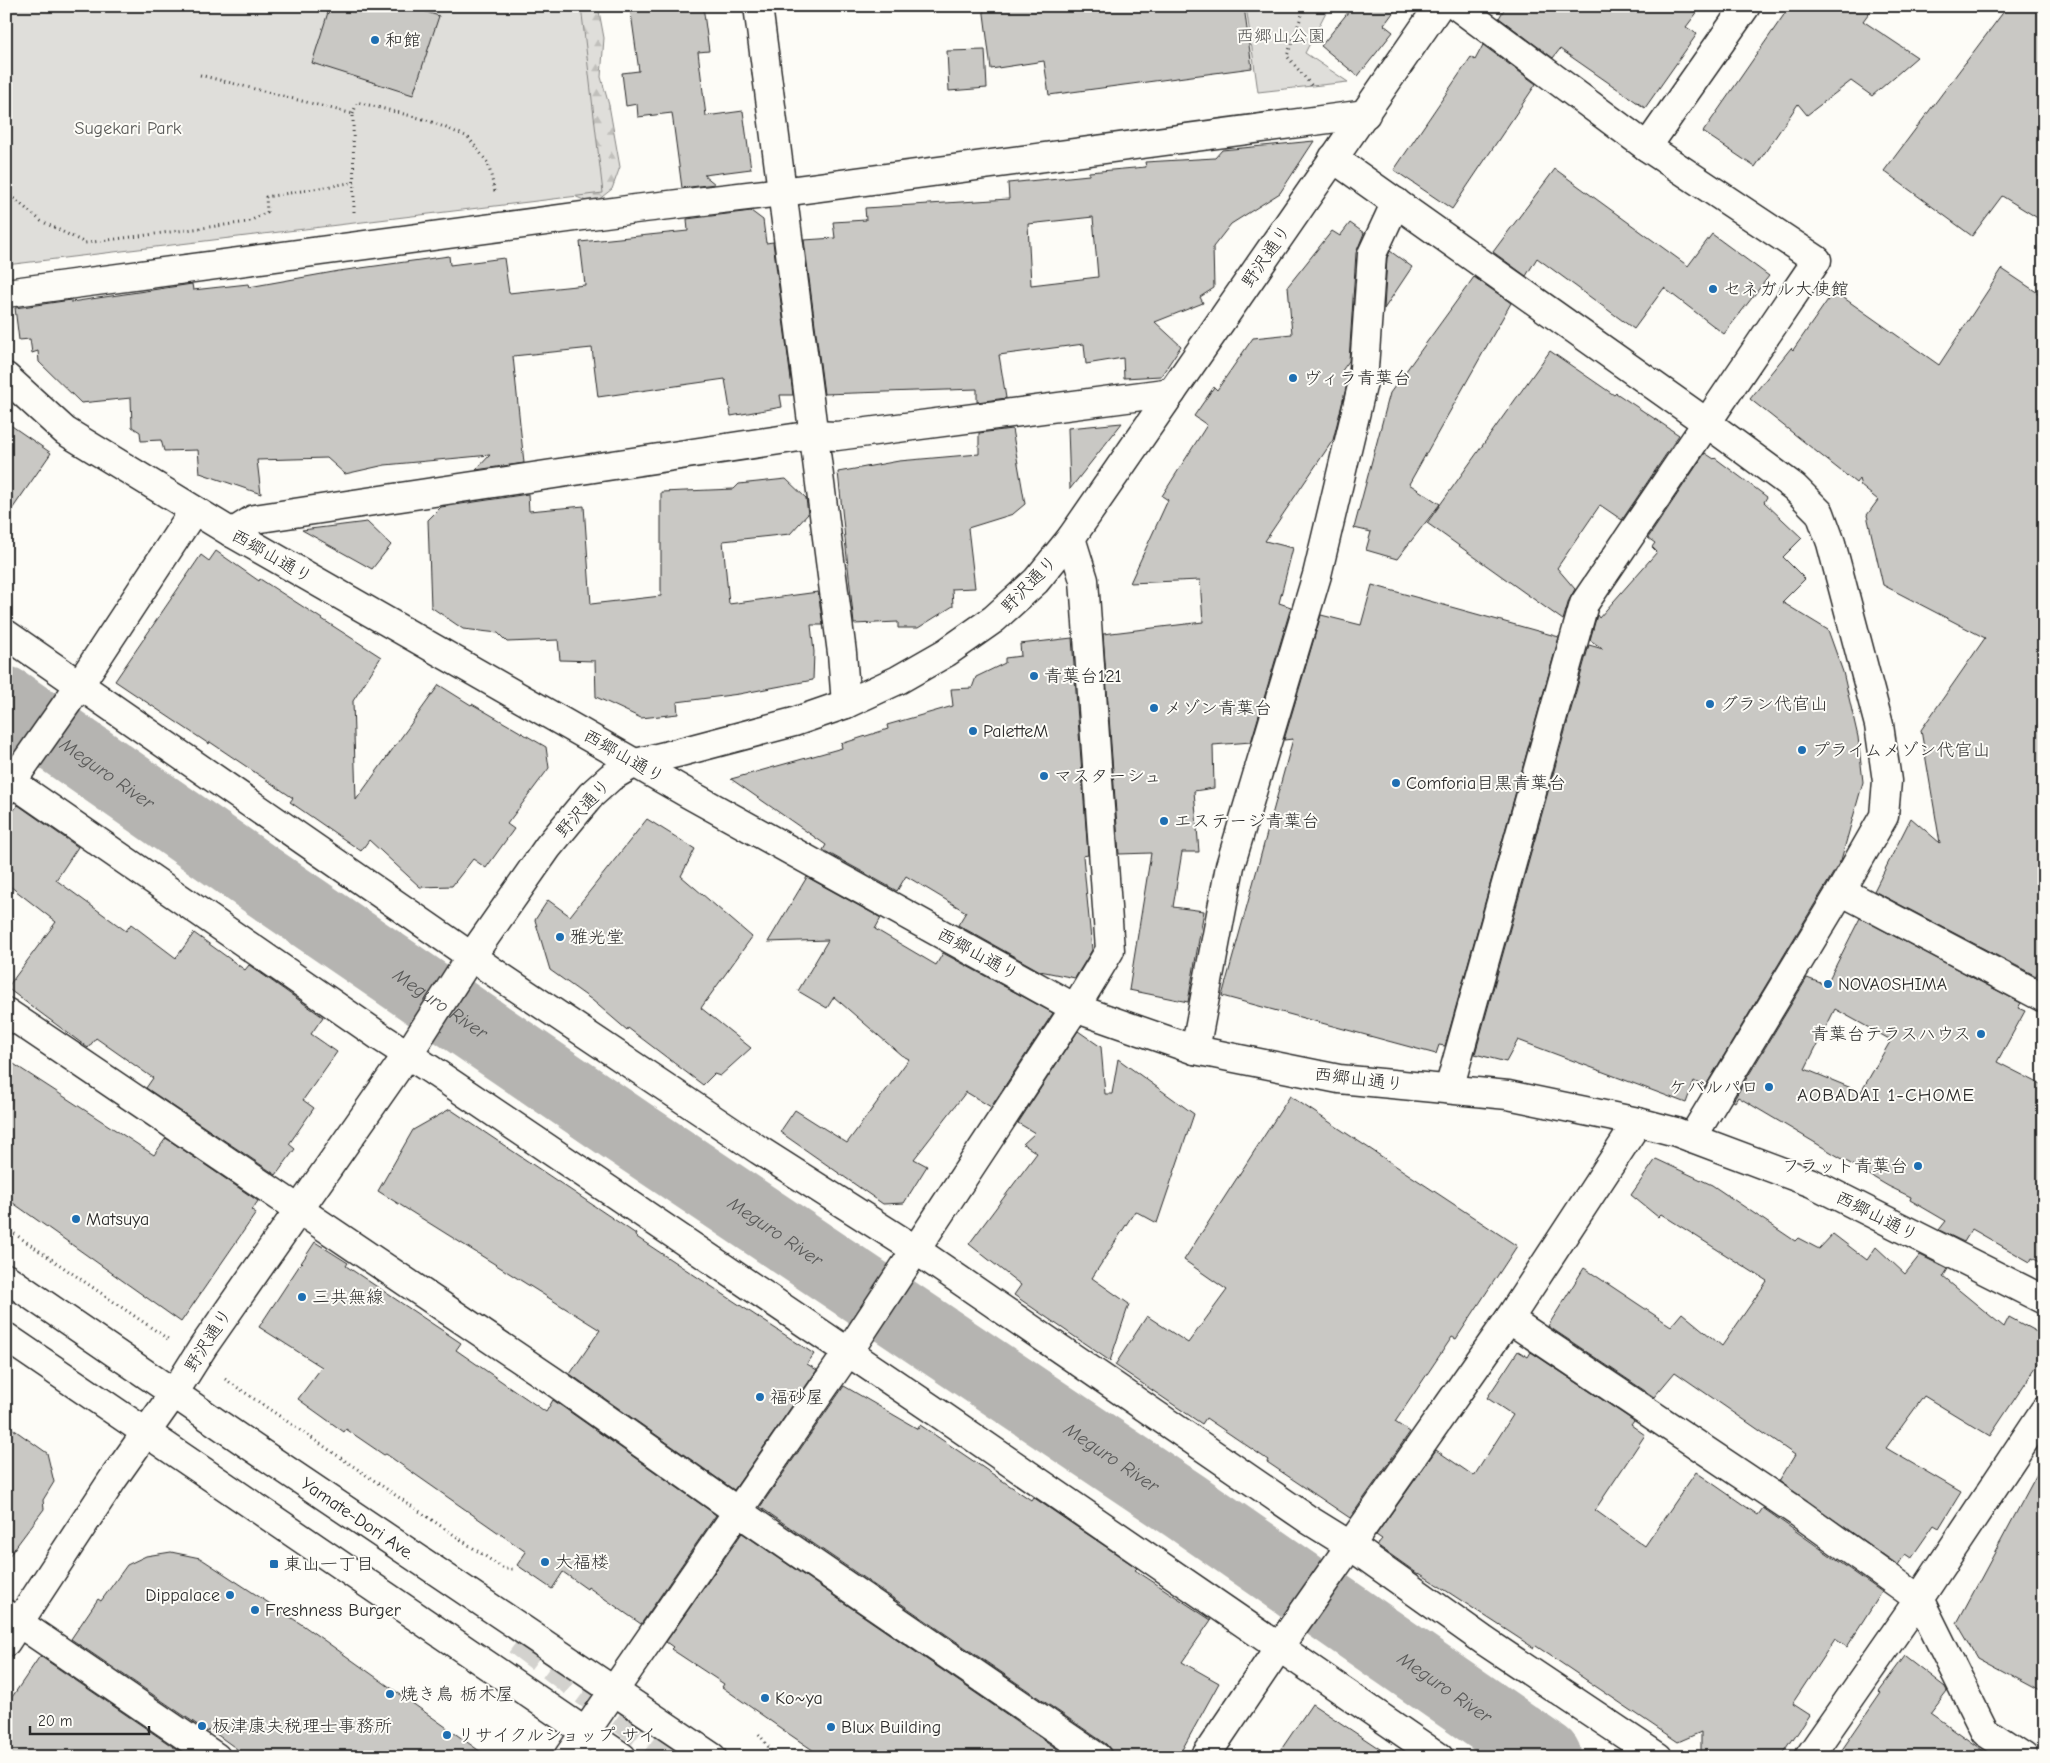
<svg xmlns="http://www.w3.org/2000/svg" width="2050" height="1763" font-family="'Comic Neue','Klee One',sans-serif">
<style>
.forest{fill:url(#forest-firs);stroke:#858482}
.green{fill:#dfdeda;stroke:#858482}
.lines{fill:none;stroke-linecap:round;stroke-linejoin:round}
.river{stroke:#b5b4b1;stroke-width:71}
.building{fill:#c9c8c4;stroke:#2b2b2b;fill-rule:evenodd}
.highway-tunnel{stroke:#d3d2ce;stroke-width:28;stroke-dasharray:28 14;stroke-linecap:butt}
.minor-casing{stroke:#2b2b2b;stroke-width:31}
.major-casing{stroke:#2b2b2b;stroke-width:31}
.path{stroke:#2b2b2b;stroke-width:3;stroke-dasharray:1 4;stroke-linecap:butt}
.minor{stroke:#fdfcf7;stroke-width:28}
.major{stroke:#fdfcf7;stroke-width:28}
.poi-dot{fill:#1f6fb2;stroke:#fdfcf7;stroke-width:2}
.labels{text-anchor:middle;stroke-width:4;stroke-linejoin:round;paint-order:stroke}
.park-label{font-size:18px;fill:#585857;stroke:#fdfcf7}
.poi-label{font-size:18px;fill:#2b2b2b;stroke:#fdfcf7;text-anchor:start}
.street-label{font-size:18px;fill:#2b2b2b;stroke:#fdfcf7}
.water-label{font-size:19px;font-style:italic;fill:#5b5b5a;stroke:#fdfcf7}
.neighbourhood-label{font-size:19px;letter-spacing:1px;fill:#2b2b2b;stroke:#fdfcf7}
</style>
<defs>
<pattern id="forest-firs" width="22" height="20" patternUnits="userSpaceOnUse" patternTransform="scale(1.25)"><rect width="22" height="20" fill="#dfdeda"/><path d="M5 1l3.5 6h-7zM16 11l3.5 6h-7z" fill="#c0bfbb"/></pattern>
</defs>
<rect width="100%" height="100%" fill="#fdfcf7"/>
<filter id="ink" filterUnits="userSpaceOnUse"><feTurbulence type="fractalNoise" baseFrequency=".02" numOctaves="2"/><feDisplacementMap in="SourceGraphic" scale="10" xChannelSelector="R" yChannelSelector="G"/><feConvolveMatrix kernelMatrix="1 2 1 2 8 2 1 2 1" color-interpolation-filters="sRGB"/></filter>
<g filter="url(#ink)">
<!-- forest -->
<path class="forest" d="M 538,6 L 598,6 L 604,38 L 601,77 L 609,105 L 620,167 L 612,189 L 593,204 L 537,180 Z"/>
<!-- green -->
<g class="green">
<path d="M 6,6 L 581,6 L 603,193 L 6,265 Z"/>
<path d="M 1246,6 L 1329,6 L 1305,53 L 1348,82 L 1258,92 Z"/>
</g>
<g class="lines">
<!-- river -->
<path class="river" id="s1" d="M 6,702 L 261,880 L 630,1133 L 1185,1506 L 1546,1757"/>
</g>
<!-- building -->
<g class="building">
<path d="M 330,6 L 407,6 L 439,16 L 413,95 L 312,63 Z"/>
<path d="M 630,6 L 703,6 L 709,51 L 698,52 L 706,116 L 743,111 L 751,169 L 704,175 L 715,184 L 682,188 L 672,113 L 638,117 L 637,104 L 626,106 L 622,73 L 639,71 Z"/>
<path d="M 983,6 L 1244,6 L 1252,68 L 1049,95 L 1044,61 L 991,69 Z"/>
<path d="M 1353,6 L 1398,6 L 1384,25 L 1393,32 L 1358,76 L 1321,46 Z"/>
<path d="M 1506,6 L 1702,6 L 1686,27 L 1697,34 L 1645,108 L 1560,49 L 1553,58 L 1499,18 Z"/>
<path d="M 1790,6 L 1874,6 L 1863,21 L 1917,57 L 1872,96 L 1851,81 L 1807,115 L 1798,104 L 1755,167 L 1703,132 Z"/>
<path d="M 2008,6 L 2044,6 L 2044,222 L 2002,196 L 1972,236 L 1884,171 Z"/>
<path d="M 1483,45 L 1536,84 L 1452,209 L 1394,170 L 1471,57 L 1475,60 Z"/>
<path d="M 985,50 L 987,88 L 949,91 L 947,51 Z"/>
<path d="M 1314,141 L 1280,193 L 1231,224 L 1213,247 L 1214,288 L 1200,297 L 1203,303 L 1155,322 L 1181,346 L 1161,376 L 1124,378 L 1123,358 L 1086,364 L 1084,344 L 999,355 L 1006,398 L 977,402 L 977,389 L 824,394 L 804,240 L 835,238 L 833,222 L 866,220 L 865,208 L 1009,199 L 1008,183 L 1089,175 L 1089,172 L 1146,167 L 1145,162 L 1215,158 L 1222,150 ZM 1093,217 L 1098,277 L 1031,285 L 1028,224 Z"/>
<path d="M 1555,169 L 1688,266 L 1712,234 L 1769,276 L 1724,334 L 1664,288 L 1634,329 L 1537,258 L 1526,276 L 1493,252 Z"/>
<path d="M 751,211 L 763,220 L 766,243 L 773,242 L 793,395 L 780,395 L 782,407 L 731,416 L 725,379 L 598,397 L 592,348 L 513,356 L 524,463 L 476,470 L 490,455 L 385,465 L 345,474 L 327,458 L 257,460 L 261,494 L 200,473 L 198,450 L 164,451 L 161,440 L 141,441 L 140,432 L 132,427 L 131,398 L 81,403 L 39,362 L 38,351 L 32,353 L 30,339 L 19,340 L 15,308 L 71,300 L 71,302 L 192,284 L 193,290 L 248,284 L 249,287 L 339,271 L 449,256 L 450,265 L 504,258 L 509,293 L 585,285 L 580,242 L 688,231 L 687,219 Z"/>
<path d="M 1350,223 L 1364,233 L 1356,253 L 1349,361 L 1341,372 L 1348,376 L 1348,380 L 1333,440 L 1265,541 L 1293,548 L 1279,603 L 1291,607 L 1251,742 L 1213,745 L 1214,788 L 1194,791 L 1199,852 L 1182,852 L 1173,907 L 1204,911 L 1188,1002 L 1129,990 L 1151,853 L 1119,854 L 1103,634 L 1203,622 L 1200,580 L 1130,583 L 1168,500 L 1162,496 L 1207,425 L 1194,416 L 1214,387 L 1217,390 L 1253,338 L 1292,334 L 1288,286 L 1332,231 L 1340,236 Z"/>
<path d="M 1390,251 L 1412,267 L 1384,309 L 1387,258 Z"/>
<path d="M 2002,269 L 2044,297 L 2044,961 L 2036,976 L 1874,891 L 1911,818 L 1940,843 L 1921,730 L 1985,638 L 1883,585 L 1867,515 L 1878,500 L 1861,486 L 1859,479 L 1856,483 L 1750,399 L 1791,348 L 1793,350 L 1834,291 L 1939,365 Z"/>
<path d="M 1474,277 L 1511,303 L 1409,484 L 1440,504 L 1397,559 L 1366,550 L 1371,532 L 1354,528 L 1390,393 Z"/>
<path d="M 1550,351 L 1614,395 L 1616,393 L 1679,435 L 1622,520 L 1600,505 L 1557,568 L 1575,589 L 1569,600 L 1563,620 L 1427,523 Z"/>
<path d="M 6,422 L 51,453 L 6,518 Z"/>
<path d="M 1122,423 L 1070,489 L 1068,428 Z"/>
<path d="M 1012,429 L 1025,504 L 1013,514 L 968,528 L 975,588 L 952,589 L 953,606 L 918,628 L 898,628 L 898,622 L 854,624 L 838,472 L 899,461 L 979,454 L 979,433 Z"/>
<path d="M 1705,453 L 1714,459 L 1715,458 L 1767,497 L 1764,502 L 1802,538 L 1783,557 L 1805,579 L 1782,602 L 1828,630 L 1843,672 L 1858,737 L 1863,782 L 1841,860 L 1705,1087 L 1694,1081 L 1686,1103 L 1518,1040 L 1506,1062 L 1475,1054 L 1589,645 L 1603,649 L 1590,640 L 1597,615 L 1599,618 L 1657,552 L 1652,547 L 1655,543 L 1648,538 Z"/>
<path d="M 786,479 L 806,498 L 808,514 L 790,534 L 723,541 L 729,604 L 818,592 L 823,625 L 811,625 L 814,652 L 813,680 L 739,694 L 677,702 L 678,714 L 641,718 L 596,697 L 595,661 L 560,660 L 558,640 L 507,642 L 498,633 L 463,629 L 431,607 L 428,520 L 441,507 L 528,494 L 529,511 L 584,506 L 591,604 L 661,596 L 661,492 L 734,489 L 739,484 Z"/>
<path d="M 367,522 L 391,545 L 372,569 L 302,530 Z"/>
<path d="M 216,551 L 259,581 L 260,579 L 381,657 L 353,701 L 356,800 L 439,685 L 471,705 L 472,704 L 546,747 L 549,768 L 507,824 L 514,829 L 486,868 L 473,859 L 452,886 L 420,887 L 369,840 L 361,851 L 290,802 L 293,798 L 210,742 L 209,744 L 115,681 L 201,555 L 209,561 Z"/>
<path d="M 1372,585 L 1559,637 L 1445,1046 L 1439,1045 L 1436,1054 L 1222,996 L 1293,739 L 1284,740 L 1321,615 L 1361,625 Z"/>
<path d="M 1072,638 L 1088,855 L 1083,856 L 1092,950 L 1075,978 L 1040,971 L 958,925 L 966,912 L 906,876 L 897,891 L 823,850 L 826,845 L 731,779 L 842,748 L 841,744 L 888,729 L 887,725 L 953,706 L 951,689 L 972,688 L 976,677 L 1005,663 L 1005,658 L 1021,656 L 1020,644 Z"/>
<path d="M 18,805 L 78,847 L 56,880 L 126,931 L 131,924 L 176,958 L 194,933 L 245,970 L 249,965 L 323,1017 L 311,1034 L 337,1052 L 303,1100 L 314,1108 L 289,1144 L 295,1149 L 276,1175 L 146,1088 L 153,1078 L 96,1038 L 88,1048 L 7,988 L 56,922 L 6,883 L 6,820 Z"/>
<path d="M 647,819 L 695,849 L 681,876 L 752,937 L 701,1008 L 751,1048 L 720,1076 L 714,1074 L 703,1085 L 628,1028 L 627,1030 L 592,1000 L 550,970 L 535,920 L 548,900 L 570,916 Z"/>
<path d="M 807,877 L 881,918 L 875,929 L 936,965 L 943,953 L 1053,1013 L 991,1107 L 966,1092 L 914,1159 L 927,1166 L 904,1203 L 883,1204 L 780,1132 L 795,1110 L 847,1143 L 909,1059 L 901,1055 L 834,997 L 827,1008 L 798,991 L 828,940 L 768,942 Z"/>
<path d="M 1860,918 L 2021,1003 L 2018,1008 L 2025,1011 L 1997,1062 L 2044,1086 L 2044,1264 L 2032,1258 L 2030,1262 L 1972,1229 L 1964,1242 L 1939,1230 L 1946,1221 L 1910,1200 L 1911,1197 L 1888,1186 L 1738,1097 L 1735,1102 L 1733,1101 L 1807,978 L 1826,985 ZM 1835,1009 L 1891,1040 L 1861,1092 L 1805,1069 Z"/>
<path d="M 1078,1031 L 1101,1047 L 1105,1094 L 1112,1094 L 1118,1059 L 1194,1114 L 1157,1223 L 1135,1211 L 1092,1278 L 1129,1304 L 1110,1361 L 1014,1295 L 1021,1285 L 969,1244 L 1037,1153 L 1023,1144 L 1035,1133 L 1018,1123 Z"/>
<path d="M 6,1059 L 154,1155 L 166,1138 L 258,1201 L 252,1210 L 256,1213 L 181,1322 L 6,1198 Z"/>
<path d="M 1290,1096 L 1517,1246 L 1456,1339 L 1452,1337 L 1395,1422 L 1410,1432 L 1350,1518 L 1267,1462 L 1268,1460 L 1206,1418 L 1202,1424 L 1115,1365 L 1147,1316 L 1188,1343 L 1227,1290 L 1184,1260 Z"/>
<path d="M 450,1109 L 636,1234 L 635,1236 L 814,1354 L 807,1364 L 817,1370 L 734,1490 L 570,1374 L 600,1330 L 378,1191 L 413,1130 Z"/>
<path d="M 1656,1159 L 1712,1185 L 1795,1241 L 1798,1238 L 1819,1249 L 1833,1234 L 1867,1260 L 1876,1247 L 1905,1274 L 1920,1255 L 1948,1269 L 1943,1277 L 2004,1327 L 2009,1317 L 2044,1336 L 2044,1355 L 1990,1436 L 1924,1396 L 1886,1448 L 1961,1492 L 1939,1528 L 1934,1525 L 1911,1558 L 1905,1554 L 1898,1565 L 1779,1481 L 1795,1455 L 1675,1372 L 1654,1397 L 1548,1326 L 1584,1268 L 1671,1326 L 1682,1313 L 1722,1346 L 1767,1281 L 1661,1214 L 1658,1217 L 1631,1195 Z"/>
<path d="M 315,1242 L 348,1263 L 346,1266 L 461,1343 L 456,1350 L 546,1412 L 553,1400 L 716,1515 L 641,1624 L 588,1587 L 587,1589 L 563,1572 L 552,1589 L 517,1565 L 526,1552 L 386,1454 L 384,1455 L 346,1429 L 344,1432 L 298,1399 L 322,1367 L 259,1327 Z"/>
<path d="M 1518,1351 L 1528,1357 L 1531,1352 L 1634,1421 L 1631,1425 L 1645,1435 L 1595,1510 L 1645,1546 L 1696,1472 L 1758,1515 L 1763,1508 L 1882,1592 L 1847,1647 L 1835,1639 L 1792,1704 L 1809,1715 L 1781,1757 L 1701,1757 L 1701,1732 L 1678,1742 L 1536,1646 L 1534,1648 L 1419,1573 L 1418,1574 L 1377,1545 L 1382,1539 L 1376,1535 L 1436,1450 L 1474,1476 L 1513,1415 L 1487,1398 Z"/>
<path d="M 844,1386 L 918,1429 L 920,1425 L 1031,1500 L 1033,1497 L 1137,1568 L 1135,1570 L 1211,1620 L 1182,1662 L 1219,1683 L 1178,1757 L 1112,1757 L 1111,1750 L 1106,1744 L 760,1507 Z"/>
<path d="M 6,1424 L 47,1453 L 54,1482 L 43,1500 L 44,1509 L 6,1560 Z"/>
<path d="M 2044,1461 L 2044,1693 L 1977,1657 L 1957,1623 Z"/>
<path d="M 742,1533 L 1069,1757 L 823,1757 L 789,1734 L 722,1687 L 724,1684 L 671,1649 L 673,1647 L 666,1642 Z"/>
<path d="M 171,1552 L 200,1558 L 304,1626 L 488,1757 L 248,1757 L 219,1736 L 209,1730 L 208,1732 L 71,1639 L 98,1599 L 101,1601 L 127,1565 L 146,1556 Z"/>
<path d="M 40,1656 L 188,1757 L 6,1757 L 6,1706 Z"/>
<path d="M 1905,1656 L 1945,1687 L 1947,1691 L 1930,1713 L 1992,1757 L 1837,1757 L 1881,1693 L 1879,1691 Z"/>
<path d="M 1312,1704 L 1392,1757 L 1276,1757 Z"/>
</g>
<g class="lines">
<!-- highway-tunnel -->
<path class="highway-tunnel" d="M 517,1641 L 672,1757"/>
<!-- minor casing -->
<g class="minor-casing">
<g id="minor">
<path d="M 758,6 L 842,653 L 846,704"/>
<path d="M 1647,147 L 1746,6"/>
<path d="M 1333,158 L 1707,423 L 1794,487 L 1820,513 L 1831,543 L 1879,725 L 1887,781 L 1884,816 L 1841,891 L 1692,1138"/>
<path d="M 6,293 L 635,209 L 782,192 L 1366,114"/>
<path d="M 6,377 L 65,431 L 232,533 L 687,793 L 1075,1008 L 1195,1050 L 1339,1079 L 1508,1095 L 1638,1122 L 1676,1132 L 1812,1183 L 2044,1300"/>
<path d="M 232,533 L 254,519 L 813,435 L 837,436 L 1172,392"/>
<path d="M 6,634 L 495,973 L 759,1150 L 916,1250 L 1309,1520 L 1351,1546 L 1486,1642 L 1658,1757"/>
<path d="M 6,778 L 382,1038 L 430,1069 L 944,1417 L 1439,1757"/>
<path d="M 6,790 L 70,699 L 194,510"/>
<path d="M 1841,891 L 2044,998"/>
<path d="M 6,1012 L 553,1381 L 737,1511 L 1097,1757"/>
<path d="M 1195,1050 L 1230,866 L 1317,575 L 1363,382 L 1372,254 L 1396,202"/>
<path d="M 1449,1089 L 1584,604 L 1817,260 L 1647,147 L 1457,6"/>
<path d="M 1509,1319 L 1799,1513 L 1919,1599 L 1985,1732 L 2023,1757"/>
<path d="M 6,1614 L 216,1757"/>
<path d="M 6,1642 L 113,1479 L 174,1393 L 203,1347 L 416,1042 L 464,967 L 548,847 L 591,795 L 611,777 L 635,763 L 677,753 L 794,722 L 846,704 L 898,680 L 947,652 L 994,619 L 1036,581 L 1071,538 L 1439,6"/>
<path d="M 568,1757 L 857,1339 L 1075,1008 L 1110,950 L 1084,580 L 1071,538"/>
<path d="M 1205,1757 L 1288,1634 L 1509,1319 L 1638,1122"/>
<path d="M 1809,1757 L 1919,1599 L 2044,1411"/>
</g>
</g>
<!-- major casing -->
<g class="major-casing">
<g id="major">
<path id="s2" d="M 6,1278 L 252,1447 L 712,1757"/>
<path d="M 6,1337 L 622,1757"/>
</g>
</g>
<!-- path -->
<g class="path">
<path d="M 1305,6 L 1287,56 L 1312,86"/>
<path d="M 200,75 L 353,114 L 354,212"/>
<path d="M 353,114 L 357,102 L 427,120 L 468,137 L 488,163 L 495,192"/>
<path d="M 6,192 L 41,221 L 85,243 L 248,222 L 267,212 L 266,197 L 355,182"/>
<path d="M 6,1228 L 168,1339"/>
<path d="M 225,1379 L 504,1569 L 514,1569"/>
<path d="M 759,1734 L 772,1752 L 779,1757"/>
</g>
<!-- minor -->
<use href="#minor" class="minor"/>
<!-- major -->
<use href="#major" class="major"/>
</g>
</g>
<!-- markers -->
<g class="poi-dot">
<circle cx="375" cy="40" r="5"/>
<circle cx="1713" cy="289" r="5"/>
<circle cx="1293" cy="378" r="5"/>
<circle cx="1034" cy="676" r="5"/>
<circle cx="1710" cy="704" r="5"/>
<circle cx="1154" cy="708" r="5"/>
<circle cx="973" cy="731" r="5"/>
<circle cx="1802" cy="750" r="5"/>
<circle cx="1044" cy="776" r="5"/>
<circle cx="1396" cy="783" r="5"/>
<circle cx="1164" cy="821" r="5"/>
<circle cx="560" cy="937" r="5"/>
<circle cx="1828" cy="984" r="5"/>
<circle cx="1981" cy="1034" r="5"/>
<circle cx="1769" cy="1087" r="5"/>
<circle cx="1918" cy="1166" r="5"/>
<circle cx="76" cy="1219" r="5"/>
<circle cx="302" cy="1297" r="5"/>
<circle cx="760" cy="1397" r="5"/>
<circle cx="545" cy="1562" r="5"/>
<rect x="269" y="1559" width="10" height="10" rx="2.5"/>
<circle cx="230" cy="1595" r="5"/>
<circle cx="255" cy="1610" r="5"/>
<circle cx="390" cy="1694" r="5"/>
<circle cx="765" cy="1698" r="5"/>
<circle cx="202" cy="1726" r="5"/>
<circle cx="831" cy="1727" r="5"/>
<circle cx="447" cy="1735" r="5"/>
</g>
<g class="labels">
<!-- park labels -->
<g class="park-label">
<text x="1281" y="42">西郷山公園</text>
<text x="128" y="134">Sugekari Park</text>
</g>
<!-- poi labels -->
<g class="poi-label">
<text x="385" y="46">和館</text>
<text x="1723" y="295">セネガル大使館</text>
<text x="1303" y="384">ヴィラ青葉台</text>
<text x="1044" y="682">青葉台121</text>
<text x="1720" y="710">グラン代官山</text>
<text x="1164" y="714">メゾン青葉台</text>
<text x="983" y="737">PaletteM</text>
<text x="1812" y="756">プライムメゾン代官山</text>
<text x="1054" y="782">マスターシュ</text>
<text x="1406" y="789">Comforia目黒青葉台</text>
<text x="1174" y="827">エステージ青葉台</text>
<text x="570" y="943">雅光堂</text>
<text x="1838" y="990">NOVAOSHIMA</text>
<text x="1971" y="1040" text-anchor="end">青葉台テラスハウス</text>
<text x="1759" y="1093" text-anchor="end">ケバルパロ</text>
<text x="1908" y="1172" text-anchor="end">フラット青葉台</text>
<text x="86" y="1225">Matsuya</text>
<text x="312" y="1303">三共無線</text>
<text x="770" y="1403">福砂屋</text>
<text x="555" y="1568">大福楼</text>
<text x="284" y="1570">東山一丁目</text>
<text x="220" y="1601" text-anchor="end">Dippalace</text>
<text x="265" y="1616">Freshness Burger</text>
<text x="400" y="1700">焼き鳥 栃木屋</text>
<text x="775" y="1704">Ko~ya</text>
<text x="212" y="1732">板津康夫税理士事務所</text>
<text x="841" y="1733">Blux Building</text>
<text x="457" y="1741">リサイクルショップ サイ</text>
</g>
<!-- street labels -->
<g class="street-label">
<text transform="translate(1266 256) rotate(-55)" y="6">野沢通り</text>
<text transform="translate(272 556) rotate(30)" y="6">西郷山通り</text>
<text transform="translate(1029 584) rotate(-46)" y="6">野沢通り</text>
<text transform="translate(624 756) rotate(30)" y="6">西郷山通り</text>
<text transform="translate(583 808) rotate(-48)" y="6">野沢通り</text>
<text transform="translate(978 954) rotate(29)" y="6">西郷山通り</text>
<text transform="translate(1359 1079) rotate(7)" y="6">西郷山通り</text>
<text transform="translate(1877 1216) rotate(27)" y="6">西郷山通り</text>
<text transform="translate(208 1340) rotate(-57)" y="6">野沢通り</text>
<text dy="6" stroke="none"><textPath href="#s2" startOffset="426">Yamate-Dori Ave.</textPath></text>
</g>
<!-- water labels -->
<g class="water-label">
<text dy="7" stroke="none"><textPath href="#s1" startOffset="124">Meguro River</textPath></text>
<text dy="7" stroke="none"><textPath href="#s1" startOffset="529">Meguro River</textPath></text>
<text dy="7" stroke="none"><textPath href="#s1" startOffset="934">Meguro River</textPath></text>
<text dy="7" stroke="none"><textPath href="#s1" startOffset="1339">Meguro River</textPath></text>
<text dy="7" stroke="none"><textPath href="#s1" startOffset="1744">Meguro River</textPath></text>
</g>
<!-- neighbourhood labels -->
<g class="neighbourhood-label">
<text x="1886" y="1101">AOBADAI 1-CHOME</text>
</g>
</g>
<!-- margin -->
<rect width="2050" height="1763" fill="none" stroke="#fdfcf7" stroke-width="25"/>
<rect x="12" y="12" width="2025" height="1738" fill="none" stroke="#2b2b2b" stroke-width="2" filter="url(#ink)"/>
<!-- scale -->
<path d="M30 1726v8h119v-8" fill="none" stroke="#2b2b2b" stroke-width="2.5"/>
<text x="38" y="1726" font-size="15" fill="#2b2b2b" stroke="#fdfcf7" stroke-width="4" paint-order="stroke">20 m</text>
</svg>
